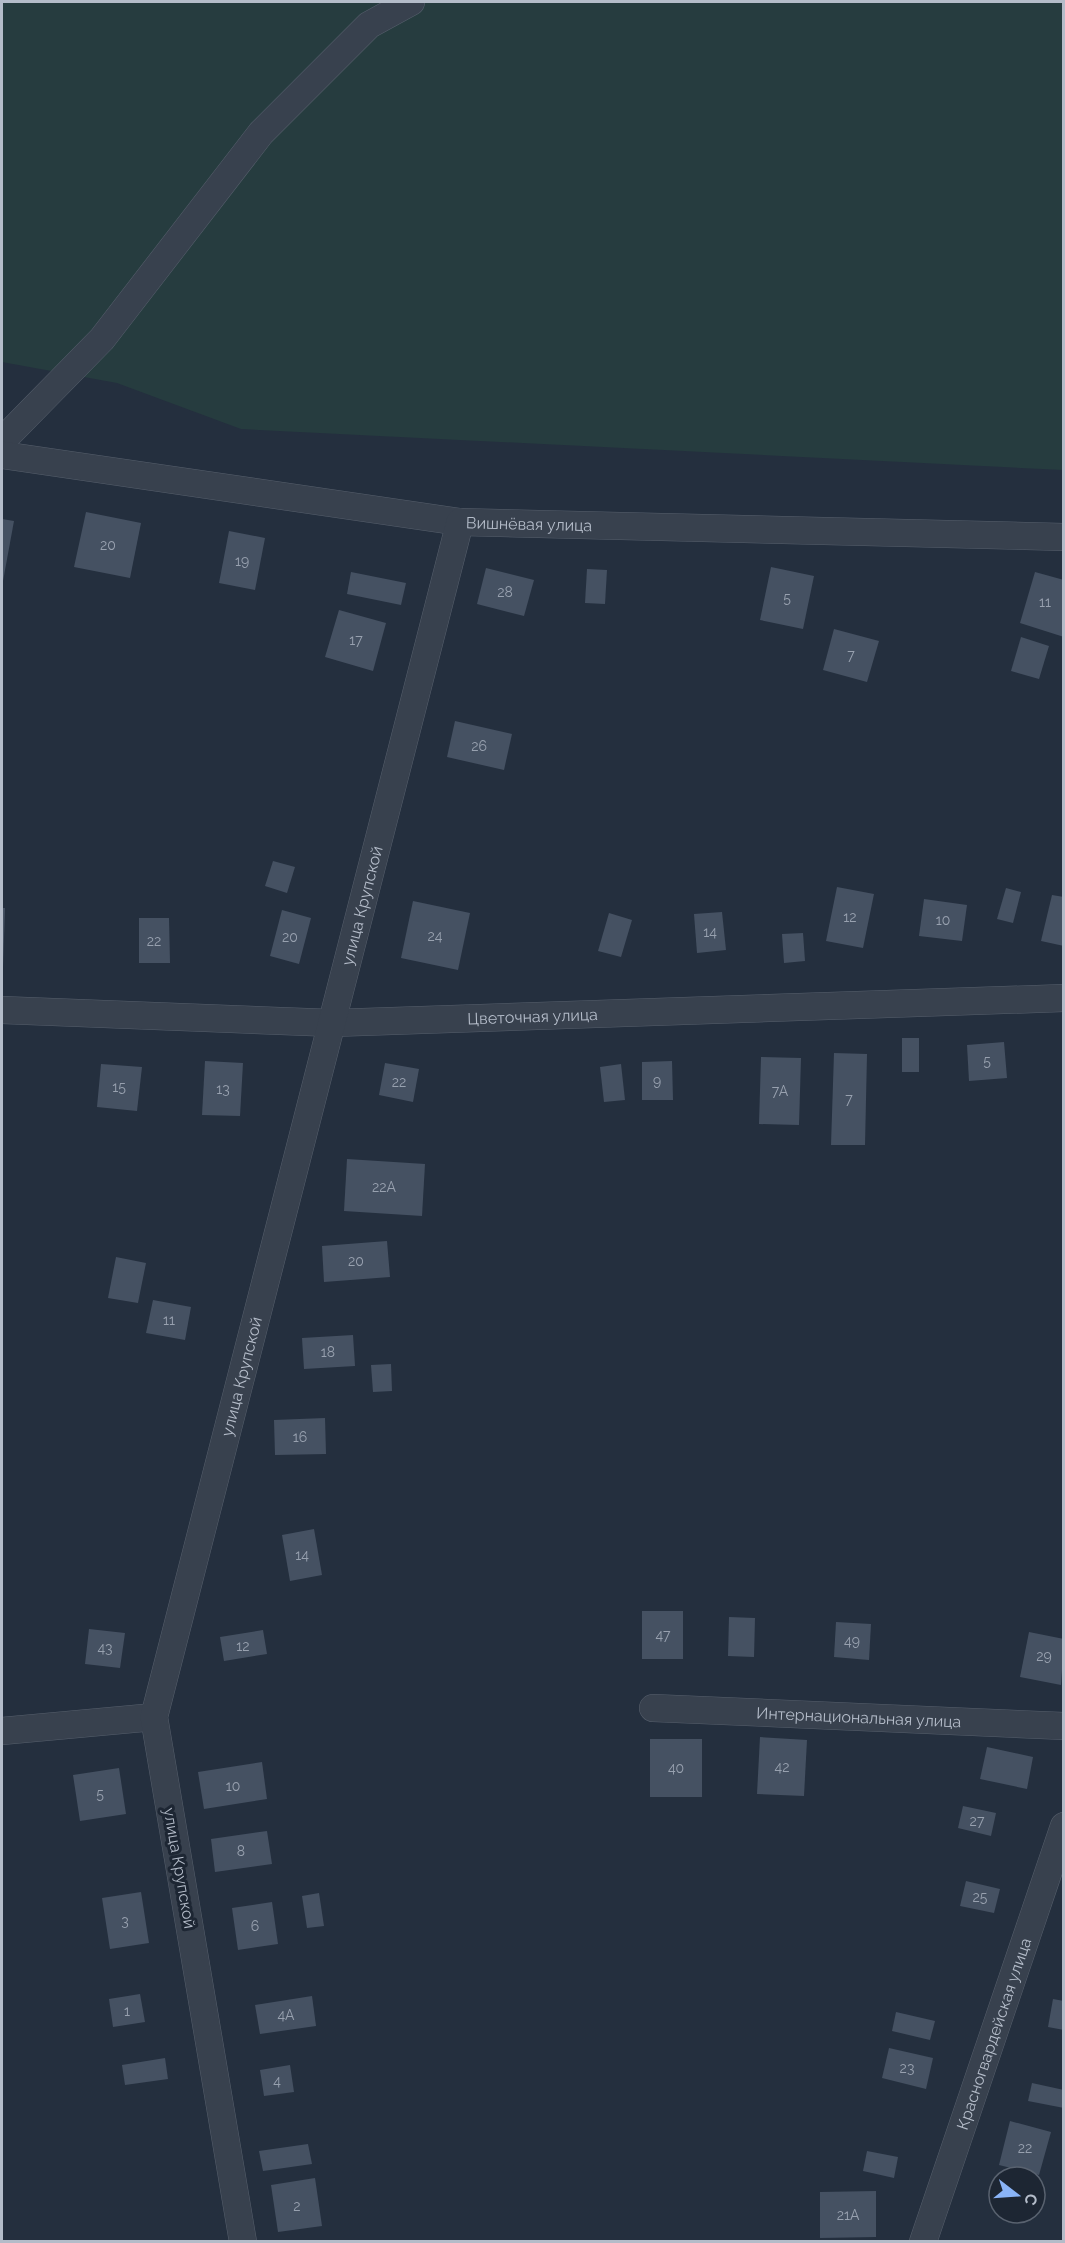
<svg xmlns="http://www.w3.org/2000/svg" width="1065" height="2243" font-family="Raleway,sans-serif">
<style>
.green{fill:#263c3f}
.building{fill:#455162}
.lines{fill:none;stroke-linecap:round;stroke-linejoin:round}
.minor-casing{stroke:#565f6c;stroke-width:28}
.minor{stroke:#38414e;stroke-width:27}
.labels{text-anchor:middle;stroke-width:6;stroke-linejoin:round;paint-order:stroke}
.number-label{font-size:14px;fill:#98a1af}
.street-label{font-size:16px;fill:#b4bcc9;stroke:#1d2633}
</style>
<rect width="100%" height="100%" fill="#242f3e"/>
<!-- green -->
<path class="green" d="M 2,2 L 1063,2 L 1063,470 L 241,429 L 117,383 L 2,362 Z"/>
<!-- building -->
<g class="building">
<path d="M 86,512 L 141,523 L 130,578 L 74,567 Z"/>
<path d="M 2,519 L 14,521 L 3,581 L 2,581 Z"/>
<path d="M 229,531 L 265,538 L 255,590 L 219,583 Z"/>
<path d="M 771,567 L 814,576 L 803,629 L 760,620 Z"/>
<path d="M 486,568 L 534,580 L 524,616 L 477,604 Z"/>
<path d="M 587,569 L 607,570 L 605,604 L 585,603 Z"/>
<path d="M 351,572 L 406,583 L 401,605 L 347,594 Z"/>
<path d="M 1035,572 L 1064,580 L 1064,637 L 1020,623 Z"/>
<path d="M 339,610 L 386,623 L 373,671 L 325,657 Z"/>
<path d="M 834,629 L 879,641 L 867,682 L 823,670 Z"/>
<path d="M 1021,637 L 1049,646 L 1039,679 L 1011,671 Z"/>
<path d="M 455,721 L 512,734 L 504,770 L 447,757 Z"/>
<path d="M 273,861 L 295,867 L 287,893 L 265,886 Z"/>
<path d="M 837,887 L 874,894 L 863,948 L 826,941 Z"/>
<path d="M 1006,888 L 1021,892 L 1013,923 L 997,919 Z"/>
<path d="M 1052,895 L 1064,897 L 1064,946 L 1041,941 Z"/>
<path d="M 924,899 L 967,905 L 962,941 L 919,936 Z"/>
<path d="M 413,901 L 470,913 L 458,970 L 401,958 Z"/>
<path d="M 2,908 L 5,908 L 3,967 L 2,967 Z"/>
<path d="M 282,910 L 311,918 L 299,964 L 270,956 Z"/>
<path d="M 722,912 L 726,950 L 697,953 L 694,914 Z"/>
<path d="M 609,913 L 632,920 L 621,957 L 598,951 Z"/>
<path d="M 139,918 L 169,918 L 170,963 L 139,963 Z"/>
<path d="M 803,933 L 805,961 L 784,963 L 782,934 Z"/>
<rect x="902" y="1038" width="17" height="34"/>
<path d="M 1004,1042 L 1007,1078 L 969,1081 L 967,1045 Z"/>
<path d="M 834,1053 L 867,1054 L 865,1145 L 831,1145 Z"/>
<path d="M 761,1057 L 801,1058 L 799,1125 L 759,1124 Z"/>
<path d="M 205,1061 L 243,1063 L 240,1116 L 202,1115 Z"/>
<path d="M 672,1061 L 673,1100 L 642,1100 L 642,1062 Z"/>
<path d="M 385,1063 L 419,1069 L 413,1102 L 379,1095 Z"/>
<path d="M 101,1064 L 142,1067 L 137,1111 L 97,1107 Z"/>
<path d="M 621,1064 L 625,1100 L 604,1102 L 600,1067 Z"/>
<path d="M 347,1159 L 425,1164 L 422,1216 L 344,1211 Z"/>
<path d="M 387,1241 L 390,1277 L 324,1282 L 322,1246 Z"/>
<path d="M 116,1257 L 146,1263 L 138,1303 L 108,1298 Z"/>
<path d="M 153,1300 L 191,1307 L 185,1340 L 146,1333 Z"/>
<path d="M 353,1335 L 355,1366 L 304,1369 L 302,1338 Z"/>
<path d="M 391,1364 L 392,1391 L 373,1392 L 371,1365 Z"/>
<path d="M 325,1418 L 326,1454 L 275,1455 L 274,1420 Z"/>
<path d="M 314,1529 L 322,1575 L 290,1581 L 282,1535 Z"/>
<rect x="642" y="1611" width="41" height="48"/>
<path d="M 729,1617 L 755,1618 L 754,1657 L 728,1656 Z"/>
<path d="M 836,1622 L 871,1624 L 869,1660 L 834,1657 Z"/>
<path d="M 89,1629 L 125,1633 L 120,1668 L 85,1664 Z"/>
<path d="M 263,1630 L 267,1654 L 224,1661 L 220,1637 Z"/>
<path d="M 1029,1632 L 1064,1639 L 1061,1685 L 1020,1677 Z"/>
<path d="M 760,1737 L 807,1740 L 804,1796 L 757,1794 Z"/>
<rect x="650" y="1739" width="52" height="58"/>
<path d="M 987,1747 L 1033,1757 L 1027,1789 L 980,1779 Z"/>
<path d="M 262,1762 L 267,1799 L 204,1809 L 198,1772 Z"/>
<path d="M 119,1768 L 126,1814 L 80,1821 L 73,1775 Z"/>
<path d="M 963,1806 L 996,1813 L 991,1836 L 958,1828 Z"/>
<path d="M 267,1831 L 272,1864 L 215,1872 L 211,1839 Z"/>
<path d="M 966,1881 L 1000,1889 L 994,1913 L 960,1906 Z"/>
<path d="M 141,1892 L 149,1943 L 110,1949 L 102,1898 Z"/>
<path d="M 319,1893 L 324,1926 L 307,1928 L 302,1896 Z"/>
<path d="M 272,1902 L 278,1944 L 238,1950 L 232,1908 Z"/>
<path d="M 140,1994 L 145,2022 L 113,2027 L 109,1999 Z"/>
<path d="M 312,1996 L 316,2026 L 260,2034 L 255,2005 Z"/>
<path d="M 1053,1999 L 1064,2001 L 1064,2030 L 1048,2027 Z"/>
<path d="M 896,2012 L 935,2021 L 930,2040 L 892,2031 Z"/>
<path d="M 889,2048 L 933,2058 L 926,2089 L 882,2078 Z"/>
<path d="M 165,2058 L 168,2079 L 125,2085 L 122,2065 Z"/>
<path d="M 290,2065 L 294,2092 L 264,2096 L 260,2070 Z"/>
<path d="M 1032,2083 L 1064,2090 L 1064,2108 L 1028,2101 Z"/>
<path d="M 1010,2121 L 1051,2132 L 1039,2175 L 999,2165 Z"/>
<path d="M 308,2144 L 312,2164 L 263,2171 L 259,2151 Z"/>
<path d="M 867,2151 L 898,2157 L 894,2178 L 863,2171 Z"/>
<path d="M 315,2178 L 322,2226 L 278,2232 L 271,2185 Z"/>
<path d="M 876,2191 L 876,2237 L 820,2238 L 820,2192 Z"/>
</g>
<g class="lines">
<!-- minor casing -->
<g class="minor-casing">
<g id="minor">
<path d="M 2,441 L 102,339 L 261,133 L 369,25 L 411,2"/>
<path id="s1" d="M 2,455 L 460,522 L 1064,537"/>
<path id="s2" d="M 2,1010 L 333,1023 L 1064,998"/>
<path id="s3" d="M 653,1708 L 1064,1726"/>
<path d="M 2,1731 L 154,1717"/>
<path id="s4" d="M 243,2242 L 154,1717 L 460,522"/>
<path id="s5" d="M 923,2242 L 1064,1826"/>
</g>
</g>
<!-- minor -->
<use href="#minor" class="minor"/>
</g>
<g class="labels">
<!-- number labels -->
<g class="number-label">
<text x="108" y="550">20</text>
<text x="242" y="566">19</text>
<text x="505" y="597">28</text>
<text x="787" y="603">5</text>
<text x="1045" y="607">11</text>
<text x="356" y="645">17</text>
<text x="851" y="660">7</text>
<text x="479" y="751">26</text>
<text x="850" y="922">12</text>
<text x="943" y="925">10</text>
<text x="710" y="937">14</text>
<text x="435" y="941">24</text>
<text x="290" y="942">20</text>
<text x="154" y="946">22</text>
<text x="987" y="1066">5</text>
<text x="657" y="1086">9</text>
<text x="399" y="1087">22</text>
<text x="119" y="1092">15</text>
<text x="223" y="1094">13</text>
<text x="780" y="1096">7А</text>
<text x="849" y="1104">7</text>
<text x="384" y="1192">22А</text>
<text x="356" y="1266">20</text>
<text x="169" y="1325">11</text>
<text x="328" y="1357">18</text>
<text x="300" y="1442">16</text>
<text x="302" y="1560">14</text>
<text x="663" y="1640">47</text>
<text x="852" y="1646">49</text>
<text x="243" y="1651">12</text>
<text x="105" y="1653">43</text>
<text x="1044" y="1661">29</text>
<text x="782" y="1772">42</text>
<text x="676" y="1773">40</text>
<text x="233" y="1791">10</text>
<text x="100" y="1799">5</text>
<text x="977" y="1826">27</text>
<text x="241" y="1856">8</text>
<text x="980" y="1902">25</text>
<text x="125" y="1926">3</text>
<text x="255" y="1931">6</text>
<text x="127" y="2016">1</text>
<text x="286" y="2020">4А</text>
<text x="907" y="2073">23</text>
<text x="277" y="2086">4</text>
<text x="1025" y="2153">22</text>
<text x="297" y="2211">2</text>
<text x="848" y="2220">21А</text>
</g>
<!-- street labels -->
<g class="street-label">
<text dy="6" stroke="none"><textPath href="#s1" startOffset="532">Вишнёвая улица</textPath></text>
<text dy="6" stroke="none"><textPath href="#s4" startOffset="1370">улица Крупской</textPath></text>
<text dy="6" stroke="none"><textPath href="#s2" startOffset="531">Цветочная улица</textPath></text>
<text dy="6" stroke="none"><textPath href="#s4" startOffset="884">улица Крупской</textPath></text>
<text dy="6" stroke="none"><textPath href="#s3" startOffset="206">Интернациональная улица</textPath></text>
<text transform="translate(180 1868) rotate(80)" y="6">улица Крупской</text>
<text dy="6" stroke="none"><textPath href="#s5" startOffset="220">Красногвардейская улица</textPath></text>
</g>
</g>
<!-- border -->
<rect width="1065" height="2243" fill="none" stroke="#b4bcc9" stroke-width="6"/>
<!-- north arrow -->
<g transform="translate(1017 2195) rotate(107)"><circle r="28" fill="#1d2633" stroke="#59626f" stroke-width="1.5"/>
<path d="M0-4.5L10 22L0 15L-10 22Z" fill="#8ab4f8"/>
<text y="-9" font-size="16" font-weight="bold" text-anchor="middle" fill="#b4bcc9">С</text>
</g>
</svg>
